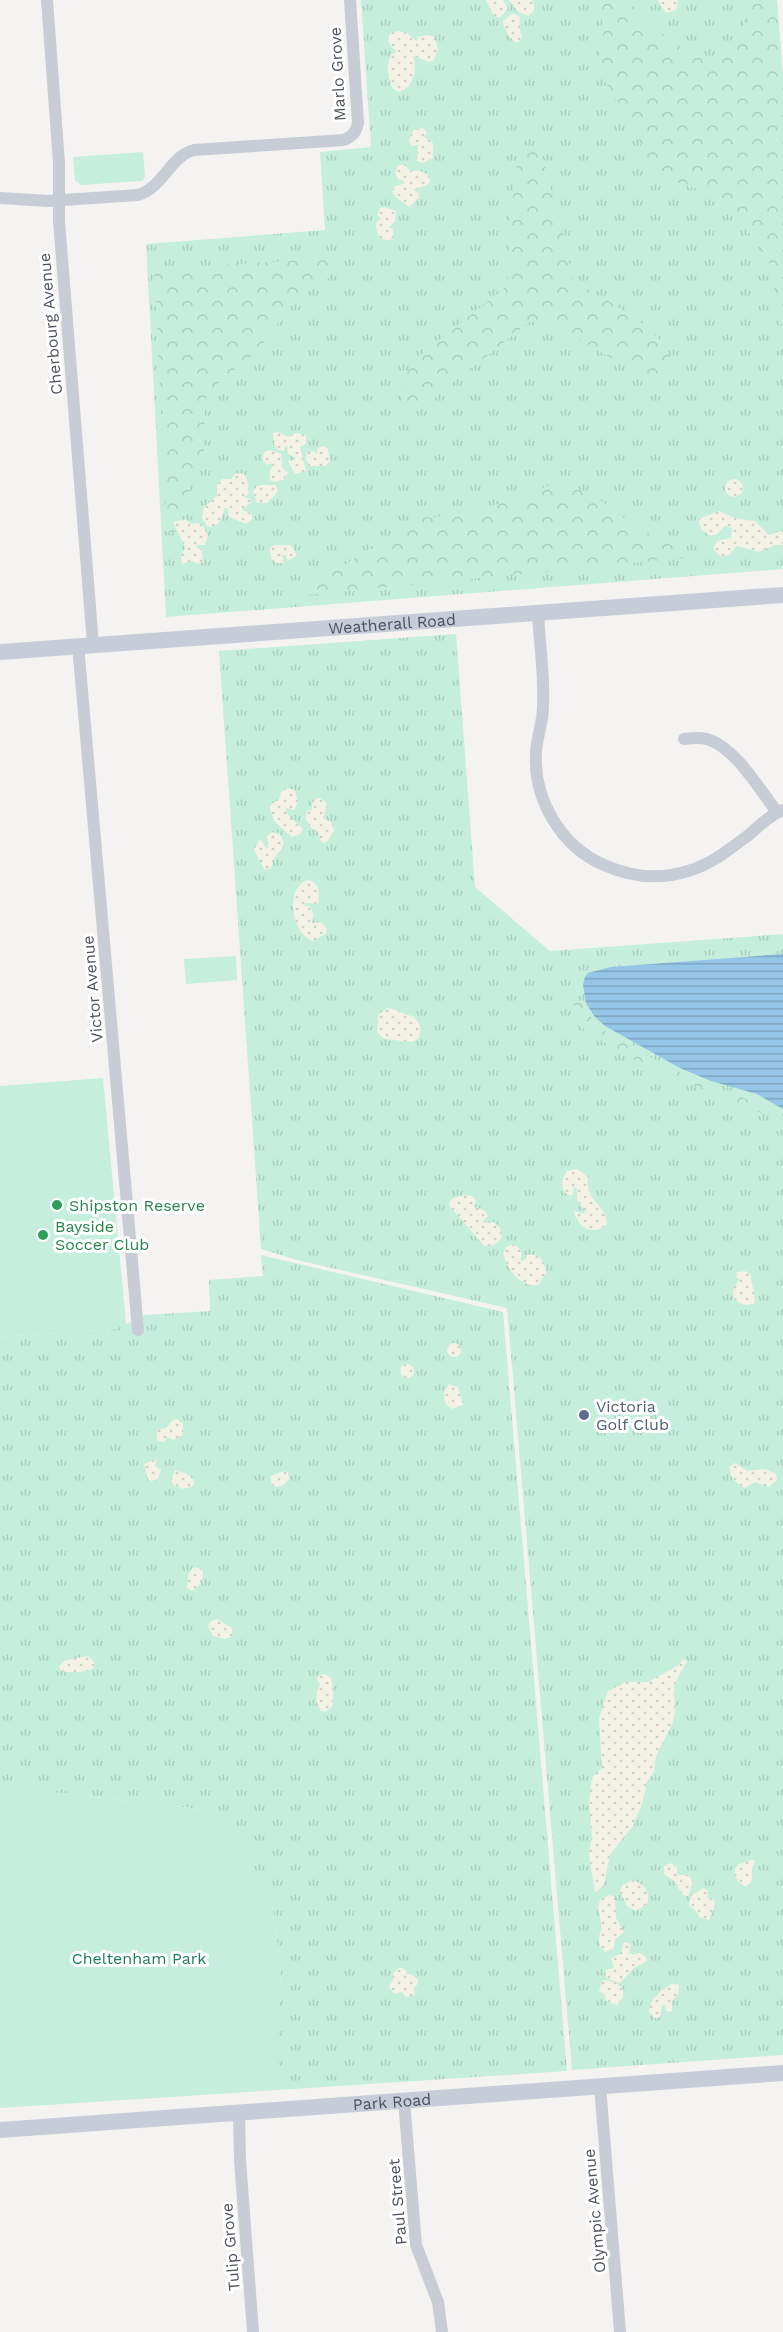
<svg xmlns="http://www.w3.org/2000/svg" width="783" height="2332" font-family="'Work Sans',sans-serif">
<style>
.grass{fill:url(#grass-tufts)}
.forest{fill:url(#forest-crowns)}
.sand{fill:url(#sand-dots)}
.green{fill:#c5eedd}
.water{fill:url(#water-rules)}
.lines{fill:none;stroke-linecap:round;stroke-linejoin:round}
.street{stroke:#c7ccd5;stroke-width:12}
.secondary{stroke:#c7ccd9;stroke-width:16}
.leisure-dot{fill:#2e9e5b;stroke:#fff;stroke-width:2}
.service-dot{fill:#5c6f8a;stroke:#fff;stroke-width:2}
.labels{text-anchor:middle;stroke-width:6;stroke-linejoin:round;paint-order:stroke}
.street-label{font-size:16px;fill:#4b515f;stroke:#fff}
.leisure-label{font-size:16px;fill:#27864d;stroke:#fff;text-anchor:start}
.service-label{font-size:16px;fill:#4e5e75;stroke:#fff;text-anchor:start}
.park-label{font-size:16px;fill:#1e7d61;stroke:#fff}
</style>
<defs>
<pattern id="grass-tufts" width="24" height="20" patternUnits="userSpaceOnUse" patternTransform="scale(1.5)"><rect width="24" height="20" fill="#c5eedd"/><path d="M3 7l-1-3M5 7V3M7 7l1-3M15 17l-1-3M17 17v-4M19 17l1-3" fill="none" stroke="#abcec0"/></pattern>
<pattern id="forest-crowns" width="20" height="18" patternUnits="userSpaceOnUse" patternTransform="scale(1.5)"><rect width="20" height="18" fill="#c5eedd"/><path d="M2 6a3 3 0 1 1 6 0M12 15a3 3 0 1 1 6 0" fill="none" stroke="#abcec0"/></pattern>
<pattern id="sand-dots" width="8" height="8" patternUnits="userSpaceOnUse" patternTransform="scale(1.5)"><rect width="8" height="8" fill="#f3f2e5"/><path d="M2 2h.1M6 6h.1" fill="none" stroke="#d2d1c7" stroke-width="1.8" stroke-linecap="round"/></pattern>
<pattern id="water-rules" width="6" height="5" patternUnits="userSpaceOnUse" patternTransform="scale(1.5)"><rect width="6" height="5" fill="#95c6e7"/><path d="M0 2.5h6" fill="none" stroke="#7ca3be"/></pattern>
</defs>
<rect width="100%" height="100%" fill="#f4f3f2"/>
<!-- grass -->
<g class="grass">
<path d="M 361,0 L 777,0 L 783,80 L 783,569 L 166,617 L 146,244 L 325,230 L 320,152 L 371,147 Z"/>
<path d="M 456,634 L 475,887 L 550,951 L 783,934 L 783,2055 L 572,2070 L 507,1308 L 297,1260 L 261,1249 L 219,651 Z"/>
<path d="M 261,1255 L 503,1312 L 567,2071 L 278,2090 L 278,2012 L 281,1991 L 280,1963 L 272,1904 L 244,1849 L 199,1809 L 0,1786 L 0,1337 L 115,1329 L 145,1315 L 210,1311 L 209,1280 L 263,1276 Z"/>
</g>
<!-- forest -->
<g class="forest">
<path d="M 599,0 L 630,0 L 640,18 L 694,56 L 704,59 L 724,58 C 738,41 750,22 747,0 L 777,0 L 783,80 L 783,332 L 769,263 L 742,222 L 697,189 L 662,177 L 648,163 L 634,126 L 610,91 L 600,72 L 600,47 L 604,32 Z"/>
<path d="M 527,145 L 541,150 L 574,282 C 601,297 659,326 670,356 L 661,373 L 641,375 L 575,337 L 531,321 L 421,408 L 407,411 L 401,403 L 403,376 L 419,356 L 507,286 L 509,230 L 519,147 Z"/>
<path d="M 341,258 L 325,283 L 302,289 L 266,340 L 246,362 L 220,380 L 205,400 L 204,453 L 193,477 L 178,531 L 167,535 L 154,269 Z"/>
<path d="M 559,482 L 593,496 L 637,527 L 693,557 L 296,596 L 418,518 L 445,516 L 498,504 Z"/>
<path d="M 573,1000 L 581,1002 C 597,1034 630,1046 660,1062 C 677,1070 692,1080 709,1087 C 734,1096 759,1101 783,1113 L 783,1121 L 714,1095 L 621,1054 L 577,1024 Z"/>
</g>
<!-- sand -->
<g class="sand">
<path d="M 486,0 L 503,0 L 508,8 L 500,18 L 494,16 Z"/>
<path d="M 509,0 L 532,0 C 536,6 534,11 530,16 C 517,14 516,8 509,0 Z"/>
<path d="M 657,0 L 678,0 L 676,10 L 666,13 Z"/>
<path d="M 513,13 L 520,17 L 519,26 L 522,37 L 519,42 L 515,42 C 509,37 504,29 503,21 Z"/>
<path d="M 398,31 L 407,33 L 416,41 L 418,40 L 417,37 L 428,35 L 435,37 L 438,50 L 433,61 L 428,62 L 413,55 C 417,68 415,87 399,92 L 393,89 C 388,79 385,63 392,54 L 396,53 L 396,50 L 392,48 L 388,40 L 390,33 Z"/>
<path d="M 423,128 L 427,133 L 424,137 L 433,143 L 433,158 L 422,163 L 417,161 L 418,145 L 412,146 L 409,141 L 413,130 Z"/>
<path d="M 404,164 L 410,171 L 421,171 L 428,175 L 430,181 L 427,185 L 413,190 L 419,193 L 419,198 L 409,207 L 395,196 L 392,191 L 394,187 L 405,183 L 402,180 L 399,180 L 395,174 L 397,166 Z"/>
<path d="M 385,207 L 396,211 L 395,221 L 389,227 L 393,229 L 393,239 C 381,243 376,235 376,223 L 381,218 L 377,215 L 380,208 Z"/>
<path d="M 278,432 L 287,437 L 296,433 L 306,435 L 306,444 L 300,447 L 306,471 L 295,474 L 288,461 L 295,460 L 295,457 L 288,454 L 287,446 L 285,446 L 284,451 C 274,451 273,442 273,433 Z"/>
<path d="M 324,446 L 328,449 L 330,461 L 325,466 L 309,466 L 306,459 L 307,452 L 314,451 L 317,454 L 318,448 Z"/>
<path d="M 270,450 L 281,454 L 282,467 L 288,473 L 283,480 L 273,482 L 270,480 L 270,471 L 273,465 L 272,463 L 267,465 L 262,459 L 264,452 Z"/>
<path d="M 240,473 L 244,474 L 247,479 L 249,494 L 244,497 L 250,499 L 251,502 L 242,510 L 252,514 L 252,519 L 246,524 L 229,517 L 228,509 L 225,508 C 220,518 225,520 212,527 L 207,526 L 202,518 L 204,507 L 217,496 L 217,485 L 222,479 L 231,479 L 235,474 Z"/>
<circle cx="734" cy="488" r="9"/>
<path d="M 260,485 L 276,485 L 278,492 L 267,503 L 257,503 L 253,492 L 256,487 Z"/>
<path d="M 719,511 L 738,519 L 755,521 L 769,535 L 783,530 L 783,545 L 775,545 L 759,552 L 737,546 L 729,555 L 722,557 L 713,549 L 717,541 L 731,538 L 732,528 L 725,526 L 717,534 L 711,536 C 703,532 699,527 699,519 Z"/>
<path d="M 185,519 L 191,524 L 199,523 L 203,526 L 208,536 L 205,545 L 197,545 L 196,547 L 202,550 L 203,562 L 198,564 L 192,561 L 182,564 L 181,558 L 185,547 L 173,522 Z"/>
<path d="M 274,545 L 291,545 L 297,555 L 288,561 L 285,555 L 282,555 L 284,563 L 276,563 L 271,558 L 270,548 Z"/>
<path d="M 287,788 L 295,790 L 298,802 L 294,810 L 286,808 L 286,813 L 303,829 L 300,834 L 292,837 L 274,821 L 270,807 L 273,803 L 279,800 L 280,793 Z"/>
<path d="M 320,798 L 325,801 L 327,806 L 323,818 L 332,823 L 334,831 L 326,844 L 321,841 L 318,832 L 311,828 L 305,818 L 307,811 L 312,810 L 312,804 L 315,799 Z"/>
<path d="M 272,832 L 280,834 L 284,843 L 281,850 L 275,857 L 271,868 L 265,870 L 254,850 L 259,840 L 262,841 L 265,847 L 268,848 L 267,836 Z"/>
<path d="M 308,880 C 320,882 320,894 318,904 L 306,903 L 304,906 L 310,906 L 313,914 L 312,923 L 321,922 L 327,928 L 326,933 L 314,941 C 293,937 283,887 308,880 Z"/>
<path d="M 387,1008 C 397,1009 403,1015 413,1016 C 421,1025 422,1029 418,1040 L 411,1042 L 384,1039 L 377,1032 L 378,1015 Z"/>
<path d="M 577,1169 L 588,1177 C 585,1203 605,1201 607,1224 C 594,1237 577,1228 574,1211 L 584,1214 L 585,1211 L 577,1200 L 577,1189 L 574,1186 L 573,1194 L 570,1196 C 559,1190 561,1180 567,1171 Z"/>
<path d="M 466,1195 L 472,1196 L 476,1201 L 474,1207 C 481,1209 485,1209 488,1216 L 483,1221 L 484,1223 L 494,1222 L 500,1228 L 502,1236 C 498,1244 493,1246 484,1246 L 449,1205 L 452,1198 Z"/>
<path d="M 511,1245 L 517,1246 L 521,1251 L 521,1261 L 525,1260 L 526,1255 C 539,1252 545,1261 546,1273 L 538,1285 C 520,1288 507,1268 503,1254 L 506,1247 Z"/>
<path d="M 745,1271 L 751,1275 C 751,1286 756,1293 754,1304 C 735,1308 726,1293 740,1279 L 735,1277 L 737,1272 Z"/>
<circle cx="454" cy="1350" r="7"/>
<circle cx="407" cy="1371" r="7"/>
<path d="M 449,1384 L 458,1387 L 463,1405 L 452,1409 L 445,1403 L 444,1393 Z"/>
<path d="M 177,1419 L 183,1424 L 183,1435 L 173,1440 L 168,1437 L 164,1442 L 157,1441 L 157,1430 L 166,1428 L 173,1420 Z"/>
<path d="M 155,1459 L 156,1461 L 155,1466 L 161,1469 L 158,1479 L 151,1481 L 148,1480 L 144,1464 Z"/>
<path d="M 735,1463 L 747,1471 L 765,1469 L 776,1474 L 777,1480 L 769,1487 L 755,1482 L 745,1488 C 737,1484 729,1477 729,1467 Z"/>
<path d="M 175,1470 L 187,1474 L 193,1479 L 194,1483 L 192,1487 L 180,1489 L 178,1484 L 176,1487 L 174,1486 L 171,1480 Z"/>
<path d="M 284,1471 L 288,1472 L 289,1479 L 284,1485 L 276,1487 L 271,1483 L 271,1476 Z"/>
<path d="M 193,1567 L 202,1569 C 205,1579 200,1586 192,1591 L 187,1588 L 188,1575 Z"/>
<path d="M 217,1619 L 232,1628 L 232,1636 L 225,1639 L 213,1636 L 208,1626 L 211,1621 Z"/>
<path d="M 86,1656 L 90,1657 L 95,1664 L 94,1668 C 84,1673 72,1673 61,1671 L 59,1667 L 64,1661 Z"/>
<path d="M 683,1659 L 687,1661 L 674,1685 L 675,1711 L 673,1722 L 656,1756 L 654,1771 L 647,1782 L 642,1804 L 633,1826 L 610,1854 L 604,1885 L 595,1893 L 589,1855 L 592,1836 L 589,1803 L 592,1777 L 602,1768 L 599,1718 L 608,1691 L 626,1682 L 648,1682 L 679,1665 Z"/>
<path d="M 325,1674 L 331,1678 C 333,1688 334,1697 332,1707 L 325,1712 L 321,1711 C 315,1701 315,1693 320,1685 L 317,1679 L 318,1676 Z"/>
<path d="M 753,1860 L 755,1862 L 752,1868 L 752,1881 L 748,1886 L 744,1886 C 736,1881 731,1871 739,1864 Z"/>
<path d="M 671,1863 L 677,1868 L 677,1875 L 688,1875 L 693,1881 L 688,1896 L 683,1895 L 674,1881 L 664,1874 L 664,1866 Z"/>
<path d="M 632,1880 C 644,1883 651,1893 647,1904 L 636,1911 L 627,1906 L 620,1891 L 623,1885 Z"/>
<path d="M 703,1888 L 708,1891 L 707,1898 L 713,1899 L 715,1904 L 709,1920 L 699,1917 L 696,1911 L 689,1905 L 691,1896 Z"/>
<path d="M 609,1895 L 615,1897 L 616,1918 L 624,1932 L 615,1939 L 614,1948 L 606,1952 C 598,1947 597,1937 602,1929 L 598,1906 L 601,1899 Z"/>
<path d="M 624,1942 L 631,1944 L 629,1954 L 640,1953 L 646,1957 L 647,1961 L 634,1968 L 620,1983 L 606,1978 L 605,1970 L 614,1968 L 611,1958 L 621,1953 Z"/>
<path d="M 399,1968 L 402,1968 L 406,1970 L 407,1975 L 411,1974 L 418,1980 L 417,1985 L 414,1987 L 415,1995 L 406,1997 L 402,1992 L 394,1994 L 389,1987 L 393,1980 L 393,1973 Z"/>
<path d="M 606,1980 L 617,1983 L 623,1989 L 623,1997 L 617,2005 L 606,2001 L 604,1994 L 599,1991 L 602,1981 Z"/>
<path d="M 673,1983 L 679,1985 C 679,1993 678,1996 672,2001 L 672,2011 L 668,2012 L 666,2010 L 665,2005 L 662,2005 L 660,2017 L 655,2018 L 649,2012 C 650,1998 662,1990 673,1983 Z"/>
</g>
<!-- green -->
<g class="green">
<path d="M 143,152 L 145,177 L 142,181 L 81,185 L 75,180 L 73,157 Z"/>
<path d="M 236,956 L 237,980 L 186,984 L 184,959 Z"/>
<path d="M 103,1078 L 126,1324 L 115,1329 L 0,1337 L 0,1086 Z"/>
<path d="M 0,1786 L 199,1809 L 245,1849 L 272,1904 L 280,1963 L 281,1991 L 278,2012 L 278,2090 L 0,2108 Z"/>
</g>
<!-- water -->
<path class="water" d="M 783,954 L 783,1109 L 757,1094 L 711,1081 L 680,1068 L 605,1026 L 594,1016 L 586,1003 L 583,985 L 585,977 L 588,973 L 611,967 Z"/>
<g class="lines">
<!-- street -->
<g class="street">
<path d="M 47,0 L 59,163 L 59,221 L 93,644"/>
<path d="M 0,198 L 48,201 L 138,195 C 163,188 170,156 194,150 L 344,140 C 353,136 356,132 358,123 L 350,0"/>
<path d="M 538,612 C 539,643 545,675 543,707 C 543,722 537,736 536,752 C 533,798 560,846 604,865 C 631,877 660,880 688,871 C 712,864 730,849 750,834 C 760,825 770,815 783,810"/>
<path d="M 78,645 L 138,1330"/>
<path d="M 684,739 C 691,738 699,737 707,739 C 735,747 760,790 777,812"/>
<path d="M 600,2086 L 620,2332"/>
<path d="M 404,2101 L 416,2245 L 438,2302 L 442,2332"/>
<path d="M 239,2112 L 240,2160 L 253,2332"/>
</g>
<!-- secondary -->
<g class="secondary">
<path id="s1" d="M 0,652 L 783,595"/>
<path id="s2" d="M 0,2130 L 783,2073"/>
</g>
</g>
<!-- markers -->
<g class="leisure-dot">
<circle cx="57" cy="1205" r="6"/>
<circle cx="43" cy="1235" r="6"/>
</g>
<circle class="service-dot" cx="584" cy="1415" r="6"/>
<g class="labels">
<!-- street labels -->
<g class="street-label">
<text transform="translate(337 74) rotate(-93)" y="6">Marlo Grove</text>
<text transform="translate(50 324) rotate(-95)" y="6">Cherbourg Avenue</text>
<text dy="6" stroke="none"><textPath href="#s1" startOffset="393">Weatherall Road</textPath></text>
<text transform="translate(92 989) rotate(-95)" y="6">Victor Avenue</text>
<text dy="6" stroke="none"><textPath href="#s2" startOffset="393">Park Road</textPath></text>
<text transform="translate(397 2202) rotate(-95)" y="6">Paul Street</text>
<text transform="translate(594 2211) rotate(-95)" y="6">Olympic Avenue</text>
<text transform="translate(230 2247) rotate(-95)" y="6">Tulip Grove</text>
</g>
<!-- leisure labels -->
<g class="leisure-label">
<text x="69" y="1211">Shipston Reserve</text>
<text x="55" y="1232">Bayside<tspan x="55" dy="18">Soccer Club</tspan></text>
</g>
<!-- service labels -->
<g class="service-label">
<text x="596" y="1412">Victoria<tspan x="596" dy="18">Golf Club</tspan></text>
</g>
<!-- park labels -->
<g class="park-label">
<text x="139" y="1964">Cheltenham Park</text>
</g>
</g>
</svg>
